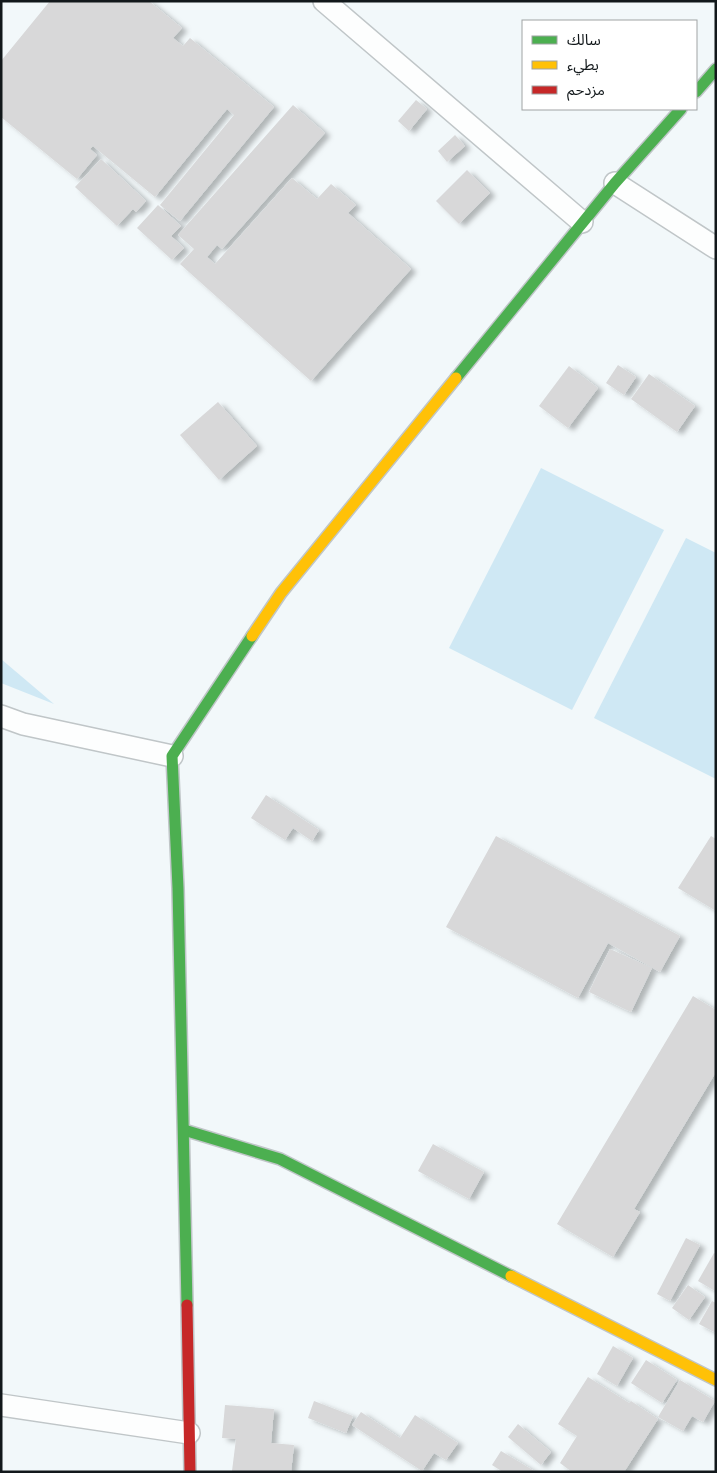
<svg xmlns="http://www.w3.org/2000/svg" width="717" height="1473" font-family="'Alegreya Sans','Noto Sans Arabic',sans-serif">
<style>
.green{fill:#cfe8f4}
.building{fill:#d8d8d9;filter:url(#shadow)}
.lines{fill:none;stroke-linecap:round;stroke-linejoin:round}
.street-casing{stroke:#c0c6c8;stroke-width:24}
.fast-casing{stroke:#c0c6c8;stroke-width:14}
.slow-casing{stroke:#c0c6c8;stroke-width:14}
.jam-casing{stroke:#c0c6c8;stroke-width:14}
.street{stroke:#fdfefe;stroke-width:21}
.fast{stroke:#4caf50;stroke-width:11}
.slow{stroke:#ffc107;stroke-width:11}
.jam{stroke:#c62828;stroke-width:11}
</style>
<defs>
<filter id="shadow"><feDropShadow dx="5.5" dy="3" stdDeviation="2.5" flood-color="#0004"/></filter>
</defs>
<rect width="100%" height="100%" fill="#f2f8fa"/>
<!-- green -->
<g class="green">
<path d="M 541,468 L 664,530 L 572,710 L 449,648 Z"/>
<path d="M 686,538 L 716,553 L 716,779 L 594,718 Z"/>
<path d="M 1,659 L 54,704 L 1,683 Z"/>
</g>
<!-- building -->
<g class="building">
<path d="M 50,1 L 149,1 L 182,28 L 173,38 L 183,46 L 190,38 L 274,107 L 180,221 L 160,205 L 234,115 L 227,109 L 155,197 L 93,146 L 90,149 L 97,155 L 77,179 L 1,117 L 1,61 Z"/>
<path d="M 416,100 L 427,109 L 409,131 L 398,121 Z"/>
<path d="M 293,105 L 325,133 L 222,249 L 217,245 L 207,257 L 215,264 L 292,178 L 317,199 L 331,184 L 356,205 L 348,213 L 411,269 L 311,381 L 180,264 L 194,249 L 178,235 Z"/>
<path d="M 455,135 L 465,146 L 447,162 L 438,151 Z"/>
<path d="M 101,159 L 146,201 L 136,212 L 133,209 L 117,226 L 75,187 Z"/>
<path d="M 467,170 L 490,193 L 459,224 L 436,201 Z"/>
<path d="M 158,205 L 181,226 L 171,236 L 184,248 L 172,260 L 137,228 Z"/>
<path d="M 618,365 L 636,377 L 624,395 L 606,383 Z"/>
<path d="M 569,366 L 598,388 L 568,428 L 539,406 Z"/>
<path d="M 649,374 L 695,406 L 677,432 L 631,399 Z"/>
<path d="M 218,402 L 257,446 L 219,480 L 180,435 Z"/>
<path d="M 266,795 L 319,830 L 312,841 L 293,828 L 285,840 L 251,818 Z"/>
<path d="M 496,836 L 680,936 L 660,972 L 608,943 L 578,998 L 446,927 Z"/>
<path d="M 711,836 L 716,839 L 716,911 L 678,888 Z"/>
<path d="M 610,949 L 652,968 L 631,1012 L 589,992 Z"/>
<path d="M 693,996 L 716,1010 L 716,1072 L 634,1209 L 640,1212 L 613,1257 L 557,1224 Z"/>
<path d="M 433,1144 L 484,1172 L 469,1199 L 418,1171 Z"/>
<path d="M 686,1238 L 700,1245 L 670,1301 L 657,1294 Z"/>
<path d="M 714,1253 L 716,1254 L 715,1291 L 698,1281 Z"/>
<path d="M 688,1285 L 705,1297 L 689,1320 L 672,1308 Z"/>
<path d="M 712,1301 L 716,1303 L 716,1333 L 699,1324 Z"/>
<path d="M 613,1346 L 633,1358 L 617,1386 L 597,1374 Z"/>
<path d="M 646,1360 L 677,1380 L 662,1403 L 631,1383 Z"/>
<path d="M 588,1377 L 629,1403 L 631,1401 L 658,1419 L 624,1472 L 572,1472 L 560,1463 L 577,1436 L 558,1424 Z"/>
<path d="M 680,1380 L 715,1401 L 703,1422 L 692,1416 L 683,1431 L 658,1417 Z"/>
<path d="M 314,1401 L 353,1416 L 346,1433 L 308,1418 Z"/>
<path d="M 225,1405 L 274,1409 L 271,1443 L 294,1445 L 291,1472 L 232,1471 L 236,1439 L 222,1438 Z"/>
<path d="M 361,1412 L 400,1438 L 415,1415 L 458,1443 L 446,1460 L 434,1453 L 422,1471 L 352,1425 Z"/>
<path d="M 518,1424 L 551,1452 L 541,1465 L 508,1437 Z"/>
<path d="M 501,1451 L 536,1472 L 503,1472 L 492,1465 Z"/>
</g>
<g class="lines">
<!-- street casing -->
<g class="street-casing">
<g id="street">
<path d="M 324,1 L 582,222"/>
<path d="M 615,183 L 716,248"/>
<path d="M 1,716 L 23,724 L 172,756"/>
<path d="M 1,1405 L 189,1433"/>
</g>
</g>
<!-- fast casing -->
<g class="fast-casing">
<g id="fast">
<path d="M 696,92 L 716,69"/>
<path d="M 456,378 L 615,183 L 681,109"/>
<path d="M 184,1130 L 280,1159 L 511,1276"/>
<path d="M 187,1305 L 178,888 L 172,756 L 252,636"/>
</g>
</g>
<!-- slow casing -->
<g class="slow-casing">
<g id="slow">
<path d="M 252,636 L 281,593 L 456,378"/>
<path d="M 511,1276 L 716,1380"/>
</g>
</g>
<!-- jam casing -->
<g class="jam-casing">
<path id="jam" d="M 187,1305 L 190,1472"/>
</g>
<!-- street -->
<use href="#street" class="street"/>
<!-- fast -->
<use href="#fast" class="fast"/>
<!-- slow -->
<use href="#slow" class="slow"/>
<!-- jam -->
<use href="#jam" class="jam"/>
</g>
<!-- border -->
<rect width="717" height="1473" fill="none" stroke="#12181b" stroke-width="5"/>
<!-- legend -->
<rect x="522" y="20" width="175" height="90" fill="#ffffff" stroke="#a0a3a4"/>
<rect x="532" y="36" width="25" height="8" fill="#4caf50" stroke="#a0a3a4"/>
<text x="567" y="45" font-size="15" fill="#12181b">سالك</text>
<rect x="532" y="61" width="25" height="8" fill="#ffc107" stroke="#a0a3a4"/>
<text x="567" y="70" font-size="15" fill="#12181b">بطيء</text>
<rect x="532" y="86" width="25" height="8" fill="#c62828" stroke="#a0a3a4"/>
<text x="567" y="95" font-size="15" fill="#12181b">مزدحم</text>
</svg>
